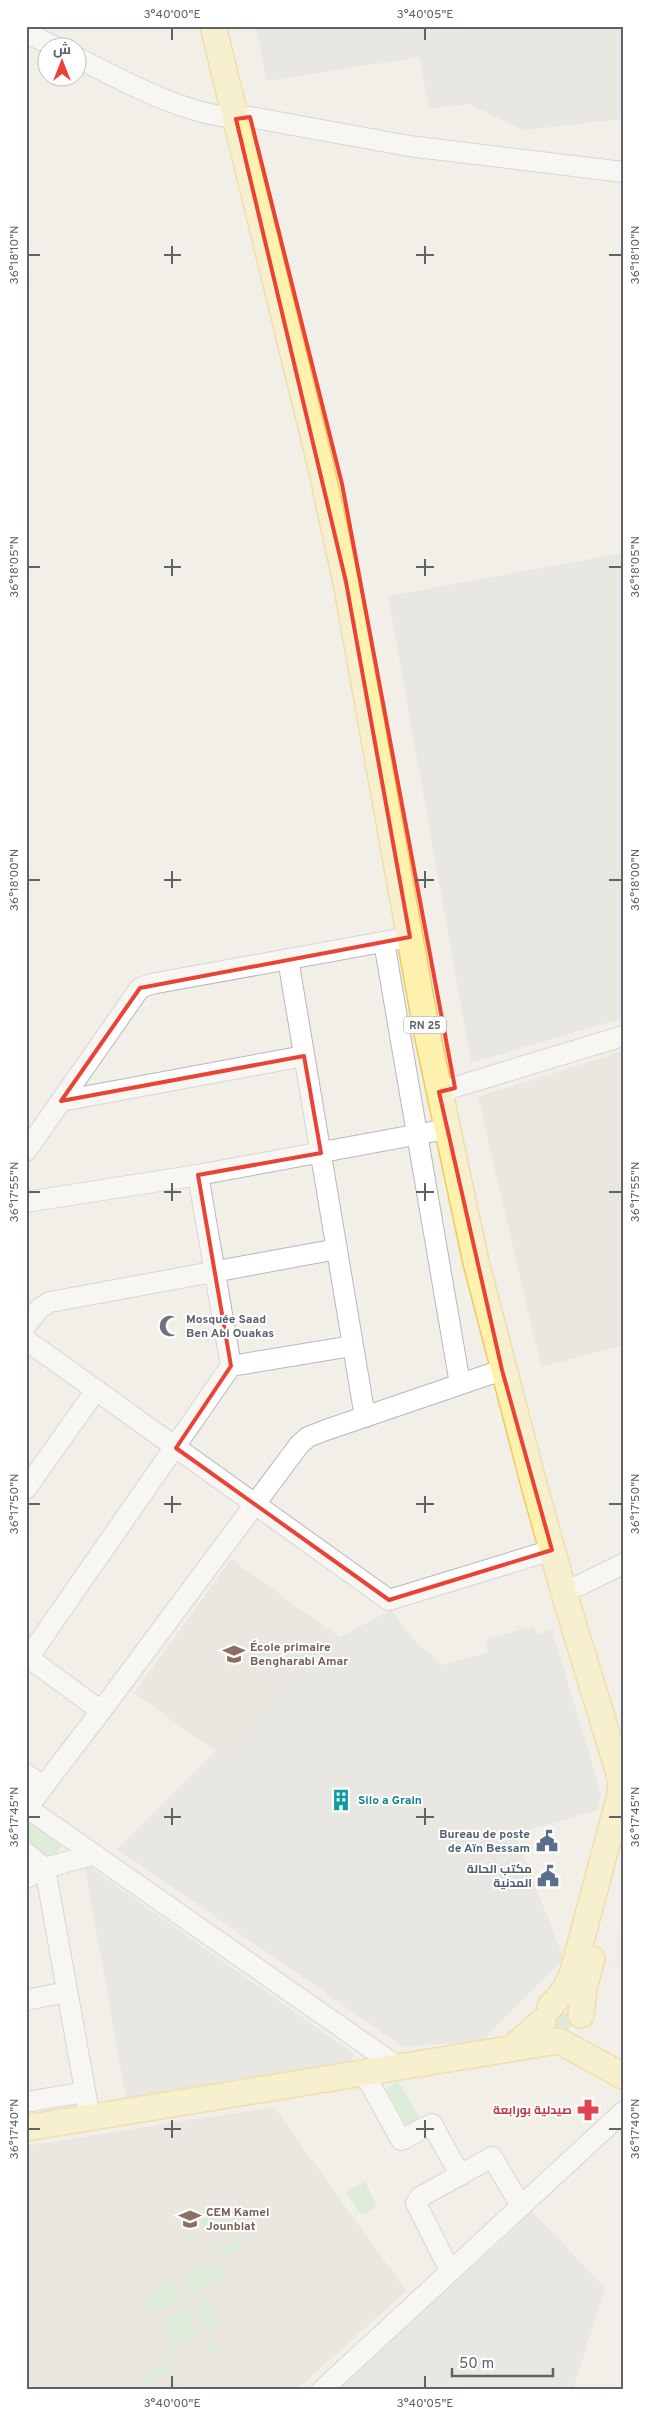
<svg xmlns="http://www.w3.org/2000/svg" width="649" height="2416" font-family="Overpass,Cairo,sans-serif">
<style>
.industrial{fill:#e0deda}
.education{fill:#e1ded6}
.medical{fill:#fce8e6}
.green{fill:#c5e8c5}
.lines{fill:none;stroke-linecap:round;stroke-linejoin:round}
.minor-casing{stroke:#b5b8bc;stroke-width:22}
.major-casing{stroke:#f2c960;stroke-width:28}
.minor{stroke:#fff;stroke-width:20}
.major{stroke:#fff2af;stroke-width:25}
.marked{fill:none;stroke:#ea4335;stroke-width:4;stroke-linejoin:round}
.ticks{fill:none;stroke:#5f6368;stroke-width:2}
.labels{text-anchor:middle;stroke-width:4;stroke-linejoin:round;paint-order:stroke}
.shield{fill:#fff;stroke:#8f9295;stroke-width:1}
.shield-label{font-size:11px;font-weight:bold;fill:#5f6368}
.worship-label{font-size:12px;font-weight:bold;fill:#5b616d;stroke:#fff;text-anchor:start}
.education-label{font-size:12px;font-weight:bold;fill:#785e54;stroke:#fff;text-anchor:start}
.culture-label{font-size:12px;font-weight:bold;fill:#0d838f;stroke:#fff;text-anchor:start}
.service-label{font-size:12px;font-weight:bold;fill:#4e5e75;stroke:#fff;text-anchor:end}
.health-label{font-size:12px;font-weight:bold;fill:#be3a42;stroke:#fff;text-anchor:end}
.neatline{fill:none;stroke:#5f6368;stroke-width:2}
.ticks-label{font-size:12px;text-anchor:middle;fill:#5f6368}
</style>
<rect width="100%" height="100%" fill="#f1efe8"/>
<!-- industrial -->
<g class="industrial">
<path d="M 256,26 L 623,26 L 623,119 L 523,130 L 468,104 L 429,109 L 419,57 L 266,81 Z"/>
<path d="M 623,553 L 623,1018 L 471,1063 L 388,596 Z"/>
<path d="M 391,1610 L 415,1641 L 443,1665 L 488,1652 L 485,1639 L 534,1626 L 537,1635 L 552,1630 L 601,1793 L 598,1810 L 515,1834 L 564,1959 L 482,2041 L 404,2047 L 117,1849 L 215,1751 L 229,1760 L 325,1627 L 340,1637 Z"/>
<path d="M 88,1866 L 354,2054 L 351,2061 L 126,2098 L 85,1868 Z"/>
<path d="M 531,2210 L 605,2288 L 573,2390 L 332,2390 L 520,2224 L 518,2221 Z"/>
</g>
<!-- education -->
<g class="education">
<path d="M 623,1051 L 623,1345 L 541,1367 L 478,1097 Z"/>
<path d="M 231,1559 L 325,1627 L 229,1761 L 134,1693 Z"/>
<path d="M 274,2107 L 406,2291 L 296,2390 L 26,2390 L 26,2146 Z"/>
</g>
<!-- medical -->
<path class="medical" d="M 623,1912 L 623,1971 L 608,1966 Z"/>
<!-- green -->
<g class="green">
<path d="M 26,1820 L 62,1846 L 52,1858 L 26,1840 Z"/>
<circle cx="563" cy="2022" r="9"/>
<path d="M 396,2082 L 400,2084 L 419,2117 L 417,2123 L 412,2126 L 406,2124 L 387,2090 L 388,2087 Z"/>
<path d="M 365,2182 L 377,2206 L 362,2215 L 346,2192 Z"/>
<path d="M 193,2208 L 218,2219 L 218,2223 L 205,2230 Z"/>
<path d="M 237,2233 L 244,2245 L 221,2257 L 217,2251 L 235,2242 L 232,2235 Z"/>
<path d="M 215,2263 L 225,2282 L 218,2285 L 215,2280 L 192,2293 L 184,2279 Z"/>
<path d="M 173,2282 L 182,2299 L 152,2313 L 144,2297 Z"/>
<path d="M 205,2298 L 218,2324 L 208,2329 L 196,2303 Z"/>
<path d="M 185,2309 L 198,2335 L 174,2347 L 161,2321 Z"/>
<path d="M 214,2339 L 221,2353 L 214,2356 L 207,2342 Z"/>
<path d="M 169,2363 L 173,2371 L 152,2381 L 157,2390 L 149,2390 L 142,2377 Z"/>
<path d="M 177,2380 L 182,2390 L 166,2390 L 164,2387 Z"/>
</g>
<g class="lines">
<!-- minor casing -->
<g class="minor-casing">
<g id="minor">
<path d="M 26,33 L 58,48"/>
<path d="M 78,58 C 123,81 199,123 250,117 L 409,146 L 623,172"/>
<path d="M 384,942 L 460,1384"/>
<path d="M 288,959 L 365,1417"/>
<path d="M 439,1092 L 623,1036"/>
<path d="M 61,1101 L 304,1056"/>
<path d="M 26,1151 L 140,988 L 151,984 L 410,937"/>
<path d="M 198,1175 L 231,1366"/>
<path d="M 26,1202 L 198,1175 L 447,1129"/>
<path d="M 26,1325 L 40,1308 L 50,1302 L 337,1249"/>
<path d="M 26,1340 L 389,1600 L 552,1550"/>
<path d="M 26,1489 L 96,1390"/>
<path d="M 578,1586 L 623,1564"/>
<path d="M 26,1656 L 101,1711"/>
<path d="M 28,1658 L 231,1366 L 352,1346"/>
<path d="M 26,1774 L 43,1786"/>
<path d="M 26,1807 L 398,2067"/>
<path d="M 27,1808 L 101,1711 L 299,1445 L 308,1437 L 326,1430 L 502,1370"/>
<path d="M 26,1853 L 45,1868 L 90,2118"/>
<path d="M 26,1878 L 45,1868 L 92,1855"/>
<path d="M 26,2000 L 67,1992"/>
<path d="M 364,2073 L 401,2140 L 432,2124 L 460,2175 L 492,2157 L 521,2206"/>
<path d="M 26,2102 L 85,2092"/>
<path d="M 450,2271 L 416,2203 L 420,2197 L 460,2175"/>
<path d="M 322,2390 L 623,2112"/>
</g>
</g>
<!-- major casing -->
<g class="major-casing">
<g id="major">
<path d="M 213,26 L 320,463 L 346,582 L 427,1033 L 476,1262 L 533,1481 L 566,1600 L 621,1780 L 620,1795 L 572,1975 L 564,1991 L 550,2007"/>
<path d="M 581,2015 L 584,1987 L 592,1959"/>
<path d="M 561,2042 L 623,2076"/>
<path d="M 511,2049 L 543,2021"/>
<path d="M 26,2128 L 558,2041"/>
</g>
</g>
<!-- minor -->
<use href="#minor" class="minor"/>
<!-- major -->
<use href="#major" class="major"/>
</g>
<!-- marked area -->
<path d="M0 0H649V2416H0ZM 250,117 L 342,484 L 455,1088 L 439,1092 L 502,1370 L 552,1550 L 389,1600 L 176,1448 L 231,1366 L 198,1175 L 321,1153 L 304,1056 L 61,1101 L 140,988 L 410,937 L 346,582 L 236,119 Z" fill="#f1efe8" fill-opacity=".55" fill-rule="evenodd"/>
<path class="marked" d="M 250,117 L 342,484 L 455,1088 L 439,1092 L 502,1370 L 552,1550 L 389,1600 L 176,1448 L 231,1366 L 198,1175 L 321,1153 L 304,1056 L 61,1101 L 140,988 L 410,937 L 346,582 L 236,119 Z"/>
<!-- ticks -->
<path class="ticks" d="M 172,28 L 172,40M 425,28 L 425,40M 172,246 L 172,264M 425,246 L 425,264M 28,255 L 40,255M 164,255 L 181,255M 416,255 L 434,255M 609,255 L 622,255M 172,559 L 172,576M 425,559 L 425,576M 28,567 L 40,567M 164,567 L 181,567M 416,567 L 434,567M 609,567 L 622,567M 172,871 L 172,888M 425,871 L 425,888M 28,880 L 40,880M 164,880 L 181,880M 416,880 L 434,880M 609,880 L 622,880M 172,1183 L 172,1201M 425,1183 L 425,1201M 28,1192 L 40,1192M 164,1192 L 181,1192M 416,1192 L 434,1192M 609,1192 L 622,1192M 172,1496 L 172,1513M 425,1496 L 425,1513M 28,1504 L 40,1504M 164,1504 L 181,1504M 416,1504 L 434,1504M 609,1504 L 622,1504M 172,1808 L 172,1825M 425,1808 L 425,1825M 28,1817 L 40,1817M 164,1817 L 181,1817M 416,1817 L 434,1817M 609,1817 L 622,1817M 172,2120 L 172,2138M 425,2120 L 425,2138M 28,2129 L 40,2129M 164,2129 L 181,2129M 416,2129 L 434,2129M 609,2129 L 622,2129M 172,2376 L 172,2388M 425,2376 L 425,2388"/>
<!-- icons -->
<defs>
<g id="mosque-bare" transform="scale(1.725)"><path d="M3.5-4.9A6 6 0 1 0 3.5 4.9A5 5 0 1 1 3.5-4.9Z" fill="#6b7280" stroke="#fff" stroke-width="2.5" paint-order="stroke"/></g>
<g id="school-bare" transform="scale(1.725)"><path d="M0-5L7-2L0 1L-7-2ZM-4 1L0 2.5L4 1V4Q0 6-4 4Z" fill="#8d6e63" stroke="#fff" stroke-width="2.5" paint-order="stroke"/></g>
<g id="building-bare" transform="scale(1.725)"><path d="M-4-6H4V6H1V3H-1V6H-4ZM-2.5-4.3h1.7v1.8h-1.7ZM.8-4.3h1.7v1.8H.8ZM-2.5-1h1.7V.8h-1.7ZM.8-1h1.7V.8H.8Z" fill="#0f9aa8" stroke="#fff" stroke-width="2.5" paint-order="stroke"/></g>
<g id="civic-bare" transform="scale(1.725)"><path d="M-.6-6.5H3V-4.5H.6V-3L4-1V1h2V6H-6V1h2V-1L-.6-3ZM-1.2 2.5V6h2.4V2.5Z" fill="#5c6f8a" stroke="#fff" stroke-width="2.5" paint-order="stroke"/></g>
<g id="pharmacy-bare" transform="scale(1.725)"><path d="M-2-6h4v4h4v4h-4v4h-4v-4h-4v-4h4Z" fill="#e0444e" stroke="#fff" stroke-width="2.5" paint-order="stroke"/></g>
</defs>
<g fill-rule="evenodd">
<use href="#mosque-bare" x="170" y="1326"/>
<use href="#school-bare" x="234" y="1654"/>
<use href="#building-bare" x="341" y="1800"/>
<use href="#civic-bare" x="547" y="1841"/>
<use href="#civic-bare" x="548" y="1876"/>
<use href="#pharmacy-bare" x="588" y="2110"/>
<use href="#school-bare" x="190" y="2219"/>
</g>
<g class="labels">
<!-- shield labels -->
<rect class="shield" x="404" y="1016.5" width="42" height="17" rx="4"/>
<g class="shield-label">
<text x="425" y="1029">RN 25</text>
</g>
<!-- worship labels -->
<g class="worship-label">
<text x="186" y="1323">Mosquée Saad<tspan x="186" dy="14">Ben Abi Ouakas</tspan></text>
</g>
<!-- education labels -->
<g class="education-label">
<text x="250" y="1651">École primaire<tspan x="250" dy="14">Bengharabi Amar</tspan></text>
<text x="206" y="2216">CEM Kamel<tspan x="206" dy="14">Jounblat</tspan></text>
</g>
<!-- culture labels -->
<g class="culture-label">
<text x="358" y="1804">Silo a Grain</text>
</g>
<!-- service labels -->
<g class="service-label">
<text x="530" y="1838">Bureau de poste<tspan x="530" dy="14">de Aïn Bessam</tspan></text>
<text x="532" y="1873">مكتب الحالة<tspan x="532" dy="14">المدنية</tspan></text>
</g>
<!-- health labels -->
<g class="health-label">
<text x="572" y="2114">صيدلية بورابعة</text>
</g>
</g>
<!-- border -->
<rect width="649" height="2416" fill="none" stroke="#ffffff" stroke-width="55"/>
<!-- north arrow -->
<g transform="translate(62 62)"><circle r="24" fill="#ffffff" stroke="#bfc1c3"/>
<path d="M0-4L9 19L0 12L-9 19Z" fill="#ea4335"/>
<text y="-8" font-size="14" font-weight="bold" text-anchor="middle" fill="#5f6368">ش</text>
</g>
<!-- scale -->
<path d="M452 2368v8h101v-8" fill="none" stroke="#5f6368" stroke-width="2.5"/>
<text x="459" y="2368" font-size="15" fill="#5f6368" stroke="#ffffff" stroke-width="4" paint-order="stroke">50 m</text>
<rect x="28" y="28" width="594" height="2360" class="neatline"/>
<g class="ticks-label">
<text x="172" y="18">3°40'00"E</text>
<text x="425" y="18">3°40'05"E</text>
<text transform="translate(14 255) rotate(-90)" y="4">36°18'10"N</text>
<text transform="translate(635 255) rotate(-90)" y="4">36°18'10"N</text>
<text transform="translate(14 567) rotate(-90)" y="4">36°18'05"N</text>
<text transform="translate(635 567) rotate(-90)" y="4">36°18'05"N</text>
<text transform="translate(14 880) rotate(-90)" y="4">36°18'00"N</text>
<text transform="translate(635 880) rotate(-90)" y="4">36°18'00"N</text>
<text transform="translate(14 1192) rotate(-90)" y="4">36°17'55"N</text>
<text transform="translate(635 1192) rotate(-90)" y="4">36°17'55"N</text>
<text transform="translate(14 1504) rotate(-90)" y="4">36°17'50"N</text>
<text transform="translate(635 1504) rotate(-90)" y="4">36°17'50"N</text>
<text transform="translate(14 1817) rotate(-90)" y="4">36°17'45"N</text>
<text transform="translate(635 1817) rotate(-90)" y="4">36°17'45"N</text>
<text transform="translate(14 2129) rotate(-90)" y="4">36°17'40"N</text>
<text transform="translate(635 2129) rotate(-90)" y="4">36°17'40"N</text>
<text x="172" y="2407">3°40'00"E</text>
<text x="425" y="2407">3°40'05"E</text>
</g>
</svg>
